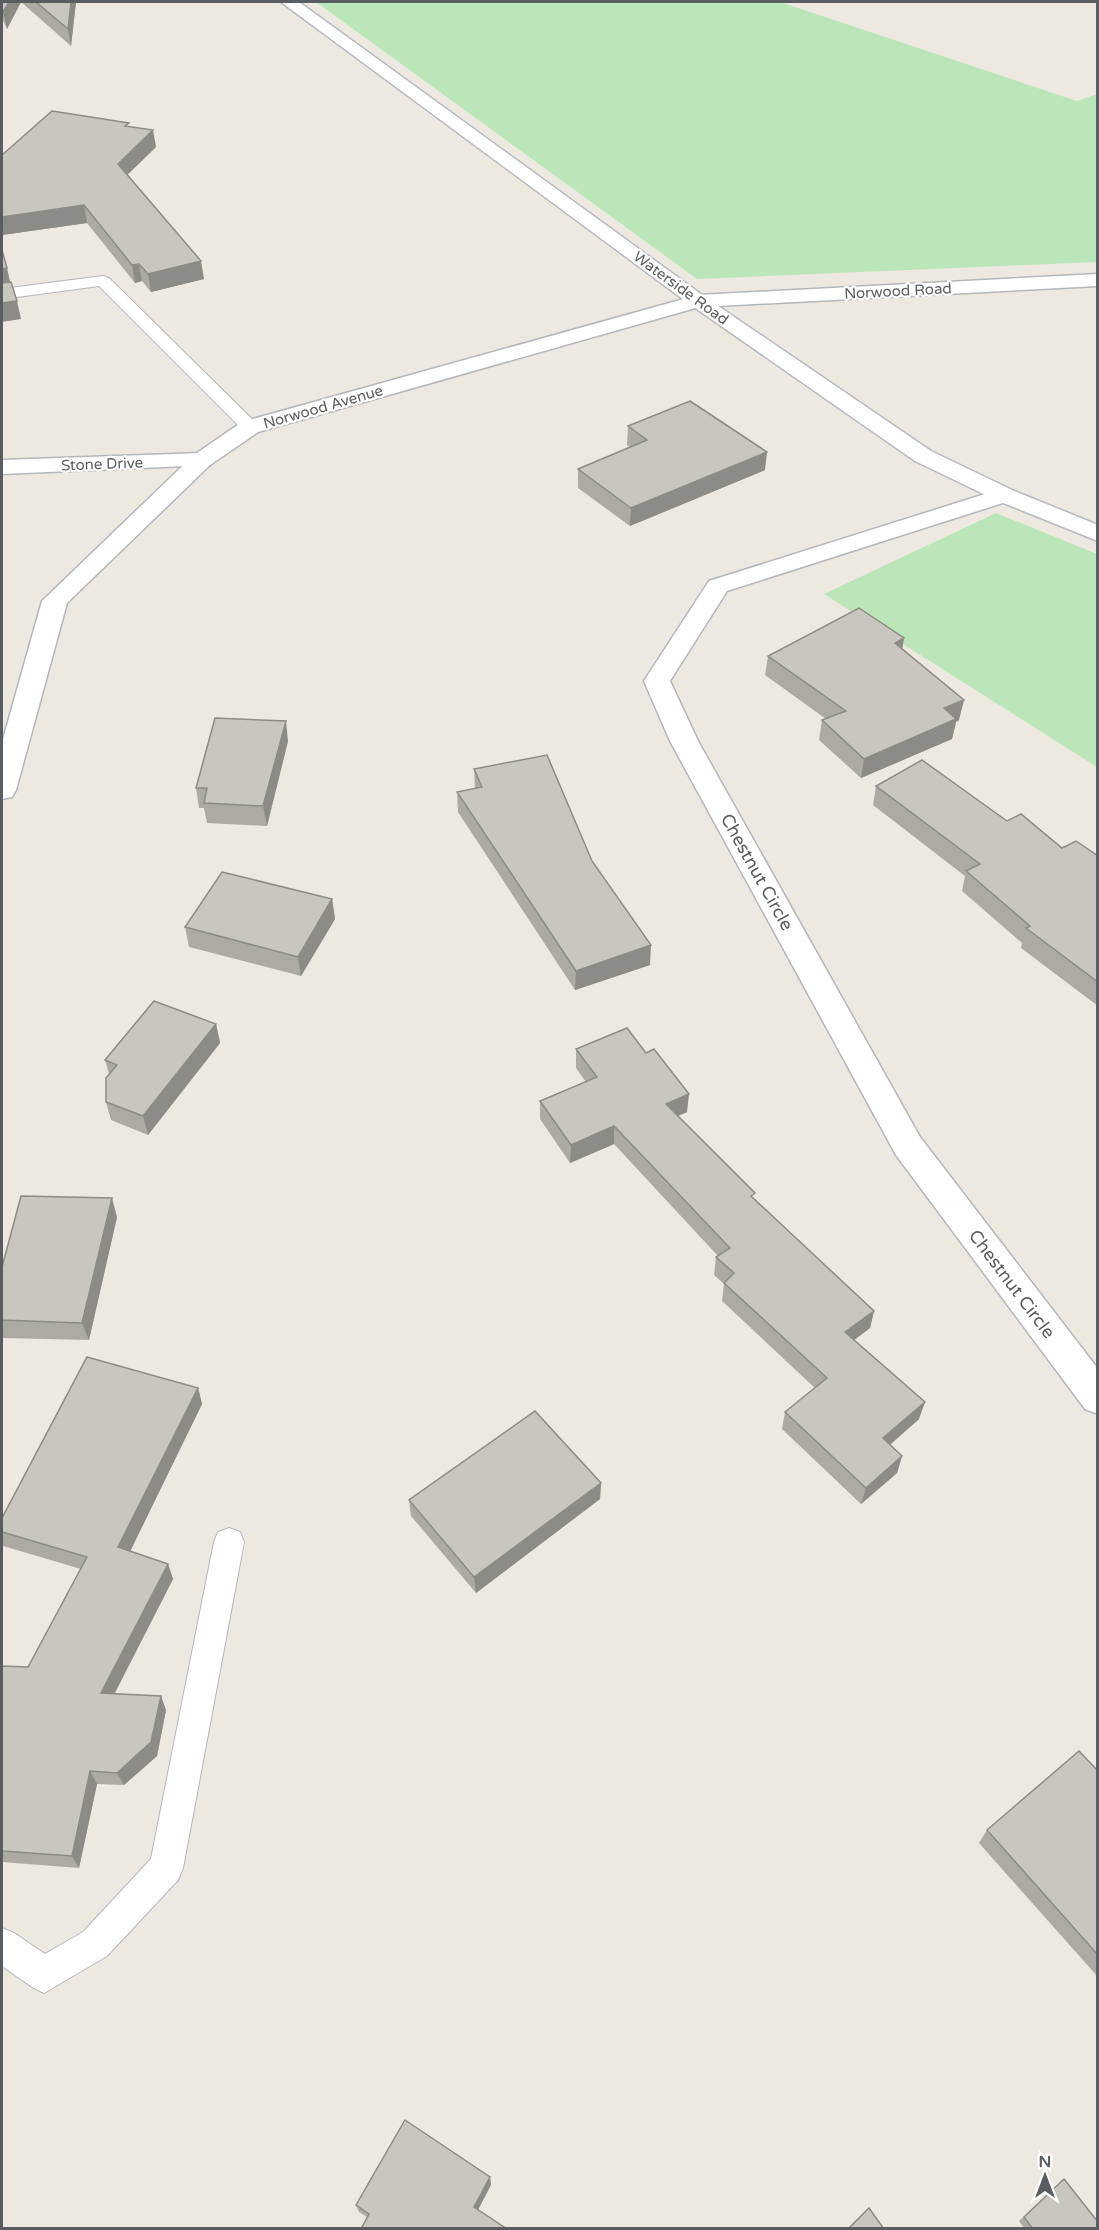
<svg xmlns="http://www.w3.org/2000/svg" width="1099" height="2230" font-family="'Varela Round',sans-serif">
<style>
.green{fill:#bbe6ba}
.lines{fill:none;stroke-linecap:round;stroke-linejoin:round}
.service-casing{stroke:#b3b7bb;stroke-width:2}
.minor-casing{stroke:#b3b7bb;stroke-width:3}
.tertiary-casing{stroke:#b3b7bb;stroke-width:3}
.secondary-casing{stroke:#b6bac0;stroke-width:3}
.service{fill:#fff;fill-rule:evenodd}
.minor{fill:#fff;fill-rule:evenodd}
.tertiary{fill:#fff;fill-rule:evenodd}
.secondary{fill:#fff;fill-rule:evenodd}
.wall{fill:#adaaa4}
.shaded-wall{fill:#8d8b86}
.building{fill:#c9c6bf;stroke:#8d8b86;stroke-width:1.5}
.labels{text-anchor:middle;stroke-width:4.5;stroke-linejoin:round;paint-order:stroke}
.far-street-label{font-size:15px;fill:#595d62;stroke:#fff}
.street-label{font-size:18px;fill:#595d62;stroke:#fff}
</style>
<rect width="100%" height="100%" fill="#ede9e0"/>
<!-- green -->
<g class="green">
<path d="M 316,2 L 780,2 L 1077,101 L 1097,94 L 1097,262 L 697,279 Z"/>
<path d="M 996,513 L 1097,554 L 1097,767 L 824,594 Z"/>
</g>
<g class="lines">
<!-- service casing -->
<g class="service-casing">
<g id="service">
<path d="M 103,276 L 109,278 L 256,423 L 259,427 L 256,431 L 244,431 L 99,286 L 2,299 L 2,289 Z"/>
<path d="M 229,1528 L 240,1532 L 244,1542 L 183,1868 L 178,1880 L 107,1956 L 44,1993 L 32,1987 L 2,1966 L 2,1928 L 14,1933 L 45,1954 L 83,1932 L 151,1859 L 214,1542 L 218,1532 Z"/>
</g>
</g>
<!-- minor casing -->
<g class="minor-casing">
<g id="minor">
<path d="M 202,453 L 210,455 L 214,460 L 210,465 L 2,474 L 2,460 Z"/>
<path d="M 1004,488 L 1012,490 L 1016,495 L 1012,500 L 727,591 L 670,681 L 698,741 L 920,1137 L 1098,1369 L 1098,1414 L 1085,1409 L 896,1155 L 670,741 L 644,681 L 709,581 Z"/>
</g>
</g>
<!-- tertiary casing -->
<g class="tertiary-casing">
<path id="tertiary" d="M 1098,274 L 1098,286 L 699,307 L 258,432 L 210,465 L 67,603 L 16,790 L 12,797 L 2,799 L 2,743 L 42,601 L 194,455 L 242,422 L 698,295 Z"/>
</g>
<!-- secondary casing -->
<g class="secondary-casing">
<path id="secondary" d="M 281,2 L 299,2 L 705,297 L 931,451 L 1012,490 L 1098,525 L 1098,541 L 996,500 L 915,461 L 691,305 Z"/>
</g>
<!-- service -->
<use href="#service" class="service"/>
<!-- minor -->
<use href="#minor" class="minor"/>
<!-- tertiary -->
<use href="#tertiary" class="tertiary"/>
<!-- secondary -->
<use href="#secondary" class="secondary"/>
</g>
<!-- wall -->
<g class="wall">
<path d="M 2,2 L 76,2 L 71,46 L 21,2 L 7,29 L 2,18 Z"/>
<path d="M 130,127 L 156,147 L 127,175 L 204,279 L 151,292 L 142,281 L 135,283 L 87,223 L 2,235 Z"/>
<path d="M 628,426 L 765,470 L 630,526 L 578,488 L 578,469 L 630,447 L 627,445 Z"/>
<path d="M 904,638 L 902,649 L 959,720 L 956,722 L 952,739 L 861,778 L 819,740 L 822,720 L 826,719 L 765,675 L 768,656 Z"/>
<path d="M 288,741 L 267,826 L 207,823 L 204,808 L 199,808 L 196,788 Z"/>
<path d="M 474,769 L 592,861 L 650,965 L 575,990 L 458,812 L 457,792 L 475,789 Z"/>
<path d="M 876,786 L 1007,821 L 1062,848 L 1098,856 L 1098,1006 L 1021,948 L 1022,943 L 962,891 L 965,876 L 873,805 Z"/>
<path d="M 332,899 L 335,919 L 301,976 L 189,947 L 185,927 Z"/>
<path d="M 216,1024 L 220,1043 L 148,1135 L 111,1120 L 106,1102 L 109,1074 L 105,1060 Z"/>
<path d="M 576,1049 L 687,1112 L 678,1116 L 754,1199 L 874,1311 L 870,1328 L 854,1340 L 919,1419 L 890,1445 L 902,1456 L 897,1473 L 861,1504 L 782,1429 L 785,1412 L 815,1388 L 722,1301 L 724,1284 L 714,1275 L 716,1257 L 718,1256 L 614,1144 L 570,1163 L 540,1119 L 540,1101 L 586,1082 L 576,1068 Z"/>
<path d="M 117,1217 L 89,1340 L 2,1338 L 2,1267 Z"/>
<path d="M 198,1388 L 202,1404 L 130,1551 L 168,1564 L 173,1579 L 115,1693 L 166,1710 L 157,1756 L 124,1785 L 97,1784 L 79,1868 L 2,1862 L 2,1666 L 28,1667 L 81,1569 L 3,1546 L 2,1543 L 2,1518 Z"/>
<path d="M 601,1483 L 600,1499 L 476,1593 L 411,1516 L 409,1500 Z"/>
<path d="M 1098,1771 L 1098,1977 L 979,1843 L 987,1830 Z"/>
<path d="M 490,2177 L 491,2185 L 367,2217 L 359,2212 L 356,2205 Z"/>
<path d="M 1064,2179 L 1098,2229 L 1025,2229 L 1019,2221 Z"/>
</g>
<!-- shaded-wall -->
<g class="shaded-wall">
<path d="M 9,2 L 21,2 L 7,29 L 3,12 Z"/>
<path d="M 71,2 L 76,2 L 71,46 L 68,29 Z"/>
<path d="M 153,130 L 156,147 L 121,181 L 118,164 Z"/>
<path d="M 84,205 L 87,223 L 2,235 L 2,217 Z"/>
<path d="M 201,261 L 204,279 L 151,292 L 148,274 Z"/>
<path d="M 139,264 L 142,281 L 135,283 L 132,265 Z"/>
<path d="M 7,268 L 11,286 L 2,287 L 2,269 Z"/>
<path d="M 17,301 L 21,319 L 2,322 L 2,303 Z"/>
<path d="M 767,452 L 765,470 L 630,526 L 631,508 Z"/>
<path d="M 904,638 L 901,657 L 895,643 Z"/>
<path d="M 964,700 L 959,720 L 956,722 L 952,739 L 861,778 L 864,759 L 944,708 Z"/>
<path d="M 286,721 L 288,741 L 267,826 L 263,806 Z"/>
<path d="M 332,899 L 335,919 L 301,976 L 298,957 Z"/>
<path d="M 651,945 L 650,965 L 575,990 L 576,971 Z"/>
<path d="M 216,1024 L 220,1043 L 148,1135 L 143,1116 Z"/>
<path d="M 689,1094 L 687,1112 L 664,1122 L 666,1104 Z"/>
<path d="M 614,1126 L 614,1144 L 570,1163 L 571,1145 Z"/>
<path d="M 112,1198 L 117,1217 L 89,1340 L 82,1323 Z"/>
<path d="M 874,1311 L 870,1328 L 841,1350 L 845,1332 Z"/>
<path d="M 198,1388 L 202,1404 L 125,1562 L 118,1547 Z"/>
<path d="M 925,1402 L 919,1419 L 878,1455 L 883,1438 Z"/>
<path d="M 902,1456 L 897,1473 L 861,1504 L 866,1488 Z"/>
<path d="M 601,1483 L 600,1499 L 476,1593 L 474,1577 Z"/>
<path d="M 168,1564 L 173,1579 L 108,1706 L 101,1693 Z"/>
<path d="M 161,1696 L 166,1710 L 157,1756 L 124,1785 L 117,1773 Z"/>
<path d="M 90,1771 L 97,1784 L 79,1868 L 72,1856 Z"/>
<path d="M 490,2177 L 491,2185 L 476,2214 L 474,2207 Z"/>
</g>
<!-- building -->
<g class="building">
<path d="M 2,2 L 9,2 L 3,12 L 2,8 Z"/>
<path d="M 36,2 L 71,2 L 68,29 Z"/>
<path d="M 52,111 L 129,123 L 125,126 L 153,130 L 118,164 L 201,261 L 148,274 L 139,264 L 132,265 L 84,205 L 2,217 L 2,155 Z"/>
<path d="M 2,250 L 7,268 L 2,269 Z"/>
<path d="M 11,282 L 17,301 L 2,303 L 2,283 Z"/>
<path d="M 690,401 L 767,452 L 631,508 L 578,469 L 647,440 L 628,426 Z"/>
<path d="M 859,608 L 904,638 L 895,643 L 964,700 L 944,708 L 956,719 L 864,759 L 822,720 L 846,711 L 768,656 Z"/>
<path d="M 215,718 L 286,721 L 263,806 L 204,803 L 207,788 L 196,788 Z"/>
<path d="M 547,755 L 592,861 L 651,945 L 576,971 L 457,792 L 482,787 L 474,769 Z"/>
<path d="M 922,760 L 1007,821 L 1021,814 L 1062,848 L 1076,841 L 1098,856 L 1098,982 L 1026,928 L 1030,926 L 966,871 L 980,864 L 876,786 Z"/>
<path d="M 222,872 L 332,899 L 298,957 L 185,927 Z"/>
<path d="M 154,1001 L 216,1024 L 143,1116 L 106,1102 L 106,1078 L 117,1065 L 105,1060 Z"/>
<path d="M 627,1028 L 646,1053 L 654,1049 L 689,1094 L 666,1104 L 755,1193 L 751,1196 L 874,1311 L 845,1332 L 925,1402 L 883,1438 L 902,1456 L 866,1488 L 785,1412 L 827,1378 L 724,1283 L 734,1273 L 716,1257 L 730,1248 L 614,1126 L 571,1145 L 540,1101 L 597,1077 L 576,1049 Z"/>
<path d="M 21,1196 L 112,1198 L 82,1323 L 2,1320 L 2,1267 Z"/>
<path d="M 87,1357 L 198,1388 L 118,1547 L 168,1564 L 101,1693 L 161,1696 L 151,1742 L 117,1773 L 90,1771 L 72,1856 L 2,1851 L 2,1666 L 28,1667 L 87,1557 L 2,1532 L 2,1518 Z"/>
<path d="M 535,1411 L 601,1483 L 474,1577 L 409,1500 Z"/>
<path d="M 1079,1751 L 1098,1771 L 1098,1955 L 987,1830 Z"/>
<path d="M 405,2120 L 490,2177 L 474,2207 L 507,2229 L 361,2229 L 369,2214 L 356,2205 Z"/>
<path d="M 1064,2179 L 1098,2222 L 1098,2229 L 1033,2229 L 1024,2217 Z"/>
<path d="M 869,2208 L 884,2229 L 848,2229 Z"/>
</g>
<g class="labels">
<!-- far-street labels -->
<g class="far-street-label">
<text transform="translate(681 288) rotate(36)" y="5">Waterside Road</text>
<text transform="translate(898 291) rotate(-3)" y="5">Norwood Road</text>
<text transform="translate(323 407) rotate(-16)" y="5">Norwood Avenue</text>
<text transform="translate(102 464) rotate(-2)" y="5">Stone Drive</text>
</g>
<!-- street labels -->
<g class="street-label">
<text transform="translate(757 872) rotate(61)" y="6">Chestnut Circle</text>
<text transform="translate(1012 1284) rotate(53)" y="6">Chestnut Circle</text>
</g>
</g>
<!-- border -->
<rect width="1099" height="2230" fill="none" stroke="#595d62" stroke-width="6"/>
<!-- north arrow -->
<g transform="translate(1045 2176)" stroke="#ffffff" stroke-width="4.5" paint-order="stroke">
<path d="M0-4.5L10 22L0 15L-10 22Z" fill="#595d62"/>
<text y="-9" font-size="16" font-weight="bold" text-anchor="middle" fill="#595d62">N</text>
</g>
</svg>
